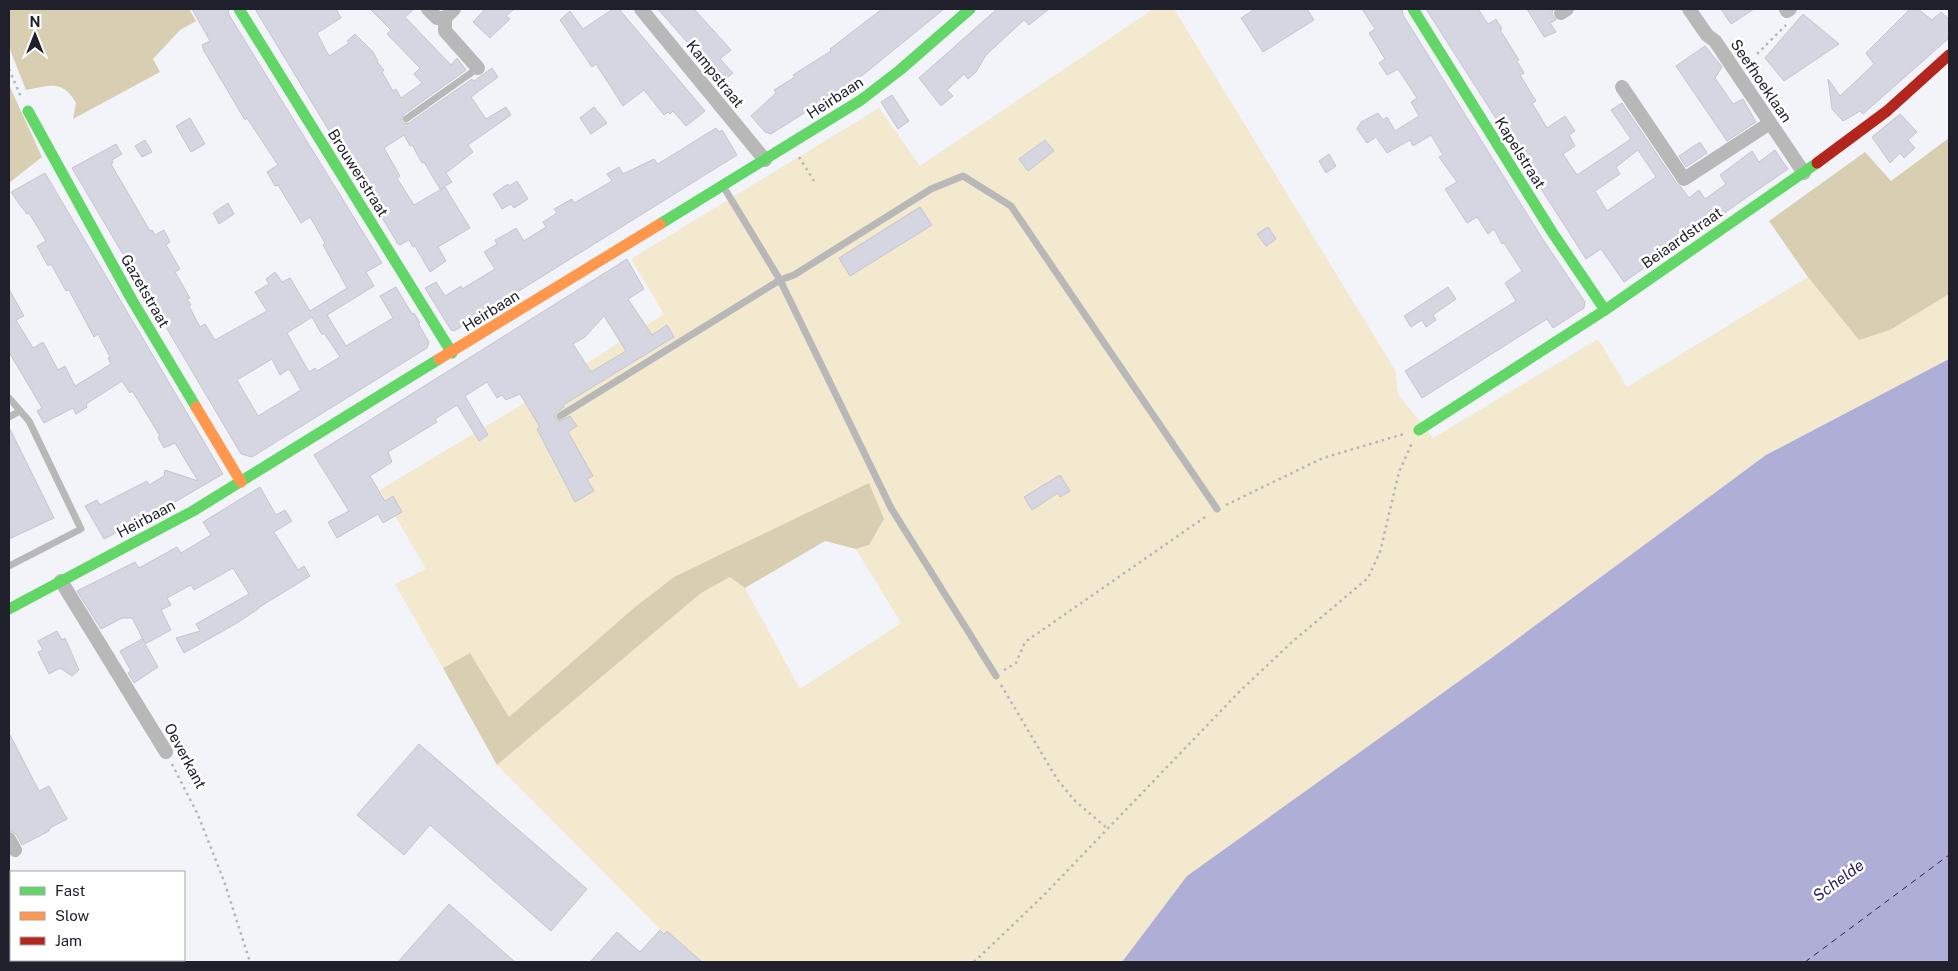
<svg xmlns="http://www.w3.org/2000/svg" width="1958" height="971" font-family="'Public Sans',sans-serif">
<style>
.green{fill:#f2e9ce}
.forest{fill:#d8ceb1}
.water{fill:#aeaed6}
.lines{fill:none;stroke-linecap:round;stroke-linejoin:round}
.ferry{stroke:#2c2264;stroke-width:1;stroke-dasharray:6 5;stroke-linecap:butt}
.building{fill:#d6d6e3;stroke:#c5c5ce;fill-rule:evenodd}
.path{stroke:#b6b6b8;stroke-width:2.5;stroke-dasharray:2.5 4;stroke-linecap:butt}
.lane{stroke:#b9b8b9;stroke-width:7}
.street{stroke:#b9b8b9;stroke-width:14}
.fast{stroke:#63d668;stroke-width:11}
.slow{stroke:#ff974d;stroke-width:11}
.jam{stroke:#b3261e;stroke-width:11}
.labels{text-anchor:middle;stroke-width:5;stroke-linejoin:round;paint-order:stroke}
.street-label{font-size:15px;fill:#20202c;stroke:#fff}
.water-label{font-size:16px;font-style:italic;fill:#2c2264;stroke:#fff}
</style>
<rect width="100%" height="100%" fill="#f3f3fa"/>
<!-- green -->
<path class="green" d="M 1153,9 L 1174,9 L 1395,370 L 1398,394 L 1433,438 L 1598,339 L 1627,387 L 1808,277 L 1859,340 L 1890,330 L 1949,294 L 1949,359 L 1766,455 L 1490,659 L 1188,876 L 1122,962 L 693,962 L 497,765 L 701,593 L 730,577 L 745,588 L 800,689 L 901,623 L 856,549 L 869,545 L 884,519 L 674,577 L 635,607 L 509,717 L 470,653 L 443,668 L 395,584 L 426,569 L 380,490 L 513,410 L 664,314 L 631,259 L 879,108 L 920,166 Z"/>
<!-- forest -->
<g class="forest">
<path d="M 9,9 L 189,9 L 196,21 L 180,30 L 153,59 L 160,72 L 73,119 L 76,103 C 62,79 50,86 26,90 L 9,47 Z"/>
<path d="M 9,85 L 42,157 L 9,183 Z"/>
<path d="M 1949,138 L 1949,294 L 1890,330 L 1859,340 L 1808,277 L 1769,221 L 1865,152 L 1891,181 Z"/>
<path d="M 869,483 L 884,519 L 869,545 L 856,549 L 825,541 L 745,588 L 730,577 L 701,593 L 497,765 L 443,668 L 470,653 L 509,717 L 635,607 L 674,577 Z"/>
</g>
<!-- water -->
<path class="water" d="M 1949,359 L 1949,962 L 1122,962 L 1187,876 L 1490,659 L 1766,455 Z"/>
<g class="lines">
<!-- ferry -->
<path class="ferry" d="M 1805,962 L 1949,855"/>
</g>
<!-- building -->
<g class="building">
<path d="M 192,9 L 228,9 L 229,15 L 382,263 L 366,272 L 374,286 L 327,315 L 346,346 L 393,318 L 380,296 L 396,287 L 412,314 L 414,313 L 420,323 L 418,323 L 429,342 L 427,348 L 252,457 L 241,454 L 72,168 L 116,144 L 122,154 L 112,160 L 113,163 L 111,164 L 150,231 L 152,230 L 155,235 L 164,230 L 170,242 L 166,245 L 180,269 L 175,272 L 190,298 L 187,299 L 191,305 L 189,306 L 200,327 L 205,324 L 215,340 L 267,311 L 255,292 L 269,284 L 266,279 L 275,272 L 282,282 L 290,278 L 310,311 L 347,288 L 323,245 L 325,243 L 310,217 L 301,223 L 278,185 L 275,186 L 267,172 L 278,165 L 247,118 L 245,120 L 204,51 L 202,45 L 210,41 ZM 312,317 L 322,335 L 324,333 L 340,357 L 317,371 L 315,368 L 309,372 L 287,333 ZM 272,359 L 280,375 L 289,369 L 301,390 L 258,416 L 237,380 Z"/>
<path d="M 255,9 L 336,9 L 341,18 L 317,33 L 329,56 L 349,43 L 347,41 L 355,34 L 373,52 L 378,61 L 377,62 L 384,70 L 382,72 L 393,91 L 396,89 L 401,98 L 422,83 L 414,74 L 420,68 L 387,34 L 391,30 L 370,9 L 414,9 L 405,17 L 451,65 L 457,58 L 466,70 L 403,115 L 401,120 L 404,124 L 409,123 L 472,79 L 474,81 L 492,68 L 498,77 L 471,97 L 486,119 L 506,107 L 511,115 L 468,145 L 473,152 L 446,173 L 452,182 L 440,189 L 424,162 L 422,163 L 412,145 L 410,146 L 404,135 L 384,148 L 400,176 L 397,178 L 414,205 L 445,187 L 470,228 L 438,247 L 446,261 L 430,272 L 415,246 L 413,247 L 409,240 L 400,245 L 398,244 Z"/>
<path d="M 485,9 L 514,9 L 506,16 L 510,19 L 490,38 L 473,22 Z"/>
<path d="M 613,9 L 619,9 L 705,111 L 686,126 L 673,111 L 670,114 L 668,112 L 664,115 L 644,90 L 623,106 L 596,64 L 592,67 L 560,20 L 570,11 L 583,29 Z"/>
<path d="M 658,9 L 694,9 L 731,50 L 720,59 L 733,73 L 722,82 Z"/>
<path d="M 882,9 L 944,9 L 858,79 L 771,134 L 765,132 L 751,116 L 776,93 L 774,90 L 795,77 L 793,75 L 831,51 L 830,49 Z"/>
<path d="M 997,9 L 1049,9 L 1029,25 L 1024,20 L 986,55 L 976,72 L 968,79 L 964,74 L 947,90 L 953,96 L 941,106 L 919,78 Z"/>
<path d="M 1255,9 L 1307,9 L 1314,20 L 1263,52 L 1241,18 Z"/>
<path d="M 1362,9 L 1402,9 L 1403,15 L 1542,238 L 1585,302 L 1584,308 L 1553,328 L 1547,319 L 1422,398 L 1405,371 L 1516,301 L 1505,283 L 1522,271 L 1504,243 L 1502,244 L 1494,229 L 1488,234 L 1477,217 L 1467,223 L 1445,189 L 1457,182 L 1439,157 L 1443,155 L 1431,135 L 1413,146 L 1410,140 L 1387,153 L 1376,137 L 1367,143 L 1357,129 L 1361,122 L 1378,113 L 1383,120 L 1387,117 L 1395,131 L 1419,116 L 1411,102 L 1417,98 L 1398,69 L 1387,75 L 1379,63 L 1385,59 L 1369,33 L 1375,29 Z"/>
<path d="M 1426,9 L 1478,9 L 1488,24 L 1496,19 L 1502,29 L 1500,30 L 1519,60 L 1517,61 L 1524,73 L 1520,75 L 1536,101 L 1532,103 L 1547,128 L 1565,116 L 1575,131 L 1569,135 L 1575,146 L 1563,154 L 1577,175 L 1631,139 L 1611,110 L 1622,103 L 1677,184 L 1681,187 L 1689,198 L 1699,190 L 1705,199 L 1726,184 L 1720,175 L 1752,151 L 1759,162 L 1775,150 L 1788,169 L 1624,282 L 1601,249 L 1586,259 ZM 1638,150 L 1656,177 L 1607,211 L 1595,191 L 1620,174 L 1616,167 Z"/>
<path d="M 1527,9 L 1553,9 L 1552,14 L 1556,20 L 1550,23 L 1556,32 L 1544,37 Z"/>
<path d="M 1721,9 L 1754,9 L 1731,24 Z"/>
<path d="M 1910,9 L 1918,9 L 1932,20 L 1941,12 L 1949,19 L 1949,38 L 1863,114 L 1860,111 L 1843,121 L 1832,109 L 1828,79 L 1840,96 L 1874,64 L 1866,53 Z"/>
<path d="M 1803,14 L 1839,44 L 1784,81 L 1765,58 Z"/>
<path d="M 1705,46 L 1722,67 L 1715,78 L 1733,104 L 1743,99 L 1756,122 L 1727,141 L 1676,66 Z"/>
<path d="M 892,95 L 909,121 L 898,129 L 881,102 Z"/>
<path d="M 594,107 L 607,123 L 591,134 L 580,118 Z"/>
<path d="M 1900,114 L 1917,132 L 1908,140 L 1915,148 L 1904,158 L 1900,153 L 1890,163 L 1872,137 Z"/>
<path d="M 190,118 L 205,144 L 191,152 L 176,126 Z"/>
<path d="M 716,128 L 719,132 L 722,130 L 737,155 L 469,322 L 454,331 L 451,330 L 425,288 L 436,282 L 445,296 L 461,286 L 462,289 L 495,269 L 484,252 L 497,244 L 495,240 L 508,233 L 516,228 L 524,241 L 546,227 L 543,222 L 557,213 L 554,209 L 572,199 L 574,203 L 612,181 L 607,174 L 619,167 L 623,174 L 654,159 L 658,164 Z"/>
<path d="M 145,140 L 152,152 L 142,157 L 135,146 Z"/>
<path d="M 1045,140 L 1054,151 L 1028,171 L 1019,159 Z"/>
<path d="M 1700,142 L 1707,153 L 1686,167 L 1679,156 Z"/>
<path d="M 1329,154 L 1336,166 L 1326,173 L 1319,161 Z"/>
<path d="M 45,173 L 223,474 L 175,502 L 104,539 L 85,506 L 97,500 L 100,505 L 147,481 L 149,485 L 164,476 L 165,470 L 198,481 L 175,443 L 164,448 L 158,437 L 160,436 L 141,405 L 132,391 L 130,393 L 122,381 L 86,404 L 87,407 L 76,414 L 73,408 L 44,423 L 37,411 L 42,408 L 9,352 L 9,289 L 24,316 L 16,320 L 33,348 L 43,342 L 58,370 L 65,366 L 75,386 L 111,364 L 108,358 L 110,357 L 98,334 L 94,337 L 69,290 L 66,291 L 51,264 L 48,266 L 37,246 L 46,241 L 29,213 L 27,214 L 20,205 L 11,192 Z"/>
<path d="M 517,181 L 528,199 L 514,208 L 511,204 L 502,209 L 493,194 L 508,184 L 509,186 Z"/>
<path d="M 228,203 L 234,214 L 219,224 L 213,213 Z"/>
<path d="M 920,207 L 932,225 L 850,276 L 839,258 Z"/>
<path d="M 1268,227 L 1276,239 L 1266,246 L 1257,234 Z"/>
<path d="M 627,259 L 644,289 L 628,299 L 652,335 L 667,325 L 674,337 L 563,405 L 564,407 L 555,414 L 555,418 L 560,421 L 570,416 L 577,426 L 568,432 L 593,476 L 587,479 L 594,491 L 575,502 L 537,429 L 540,427 L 520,394 L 506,400 L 502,395 L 497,398 L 487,382 L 465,396 L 488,435 L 479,441 L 457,405 L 435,419 L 437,422 L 388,452 L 392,462 L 370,476 L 385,501 L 393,496 L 402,512 L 383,523 L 378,514 L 337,538 L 328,522 L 349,511 L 314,455 ZM 604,316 L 626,351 L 591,372 L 573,344 L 585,337 Z"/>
<path d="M 1448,287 L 1456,299 L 1433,315 L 1436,320 L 1426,327 L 1422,320 L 1411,327 L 1404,316 Z"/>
<path d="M 9,427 L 54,518 L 9,539 Z"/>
<path d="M 1060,475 L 1070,491 L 1060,497 L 1058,493 L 1032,510 L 1024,497 Z"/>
<path d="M 260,487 L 276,515 L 285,510 L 292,521 L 274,532 L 298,570 L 304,566 L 310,576 L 258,608 L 258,609 L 237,623 L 184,653 L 176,638 L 200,631 L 196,624 L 249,594 L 233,568 L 194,590 L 191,585 L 167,598 L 171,605 L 161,610 L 171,630 L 145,644 L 158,667 L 134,683 L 128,673 L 131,671 L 120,651 L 142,639 L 145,643 L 132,618 L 122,618 L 101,629 L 77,591 L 135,562 L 139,568 L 177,547 L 181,553 L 211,535 L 203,522 Z"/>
<path d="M 57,631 L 62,640 L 65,638 L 79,670 L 72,676 L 60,668 L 49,674 L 38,652 L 43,650 L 38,641 Z"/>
<path d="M 9,733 L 39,791 L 49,786 L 67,819 L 50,828 L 49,831 L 22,845 L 16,834 L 9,830 Z"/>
<path d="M 419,744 L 587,889 L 551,931 L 430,825 L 404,855 L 357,815 Z"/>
<path d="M 449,904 L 515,962 L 398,962 Z"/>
<path d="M 660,930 L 664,934 L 667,931 L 702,962 L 590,962 L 617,932 L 640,952 Z"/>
</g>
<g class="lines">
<!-- path -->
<g class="path">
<path d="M 1757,54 L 1786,25"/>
<path d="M 9,69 L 21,97"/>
<path d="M 799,157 L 814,181"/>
<path d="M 1226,505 L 1323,458 L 1404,434"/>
<path d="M 1004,670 L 1016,663 L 1025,642 L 1208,515"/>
<path d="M 1001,685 L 1057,779 L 1074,800 L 1108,829"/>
<path d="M 172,764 L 198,815 L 224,881 L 250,962"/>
<path d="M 974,962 L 1043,896 L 1240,691 L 1292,642 L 1368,578 L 1380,552 L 1399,472 L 1412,443"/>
</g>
<!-- lane -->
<g class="lane">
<path d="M 406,119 L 478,68"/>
<path d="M 723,186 L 780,280 L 891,508 L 996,676"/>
<path d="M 9,398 L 29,421 L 81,529 L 9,566"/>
<path d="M 560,416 L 780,280 L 794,275 L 931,189 L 963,176 L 1011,206 L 1217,509"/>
<path d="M 9,417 L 20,411"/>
</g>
<!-- street -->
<g class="street">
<path d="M 428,9 L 437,18 L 445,18"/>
<path d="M 454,9 L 445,18 L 445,31 L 478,68"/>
<path d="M 641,9 L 765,160"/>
<path d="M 1689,9 L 1707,35 L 1715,41 L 1804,173"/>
<path d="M 1786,9 L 1787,11 L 1790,9"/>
<path d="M 1561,13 L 1567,9"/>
<path d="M 1622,87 L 1684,179 L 1770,123"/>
<path d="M 61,581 L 166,752"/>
<path d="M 9,839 L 15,850"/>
</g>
<!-- fast -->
<g class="fast">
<path d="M 239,9 L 452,353"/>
<path d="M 1413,9 L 1552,232 L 1605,310"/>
<path d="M 28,111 L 132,300 L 196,407"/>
<path d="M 660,224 L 861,100 L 900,70 L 970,9"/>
<path d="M 1419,430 L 1605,310 L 1817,163"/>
<path d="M 9,609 L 193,511 L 439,359"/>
</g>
<!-- slow -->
<g class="slow">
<path d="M 439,359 L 660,224"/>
<path d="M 196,407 L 241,482"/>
</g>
<!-- jam -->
<path class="jam" d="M 1817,163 L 1887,111 L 1949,55"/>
</g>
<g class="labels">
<!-- street labels -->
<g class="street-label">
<text transform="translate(715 74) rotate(51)" y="5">Kampstraat</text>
<text transform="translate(1761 81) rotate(56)" y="5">Seefhoeklaan</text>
<text transform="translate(835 98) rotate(-33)" y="5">Heirbaan</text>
<text transform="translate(1520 153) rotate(58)" y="5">Kapelstraat</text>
<text transform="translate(358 173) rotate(58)" y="5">Brouwerstraat</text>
<text transform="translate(1682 238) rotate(-35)" y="5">Beiaardstraat</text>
<text transform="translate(145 291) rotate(60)" y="5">Gazetstraat</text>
<text transform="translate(491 311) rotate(-32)" y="5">Heirbaan</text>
<text transform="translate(146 519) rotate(-28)" y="5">Heirbaan</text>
<text transform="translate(185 756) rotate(62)" y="5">Oeverkant</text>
</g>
<!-- water labels -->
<g class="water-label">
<text transform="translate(1838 880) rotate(-36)" y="6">Schelde</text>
</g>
</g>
<!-- border -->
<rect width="1958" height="971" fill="none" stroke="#20202c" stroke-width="20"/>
<!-- legend -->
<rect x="10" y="871" width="175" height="90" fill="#ffffff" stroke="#a6a6ab"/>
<rect x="20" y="887" width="25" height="8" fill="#63d668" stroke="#a6a6ab"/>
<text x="55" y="896" font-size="15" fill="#20202c">Fast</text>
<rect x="20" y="912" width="25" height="8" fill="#ff974d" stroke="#a6a6ab"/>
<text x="55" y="921" font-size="15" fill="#20202c">Slow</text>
<rect x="20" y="937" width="25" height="8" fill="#b3261e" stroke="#a6a6ab"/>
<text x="55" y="946" font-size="15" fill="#20202c">Jam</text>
<!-- north arrow -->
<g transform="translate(35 35)" stroke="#ffffff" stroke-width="4" paint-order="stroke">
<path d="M0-4L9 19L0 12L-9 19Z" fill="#20202c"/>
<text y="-8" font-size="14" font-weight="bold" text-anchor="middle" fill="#20202c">N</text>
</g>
</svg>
